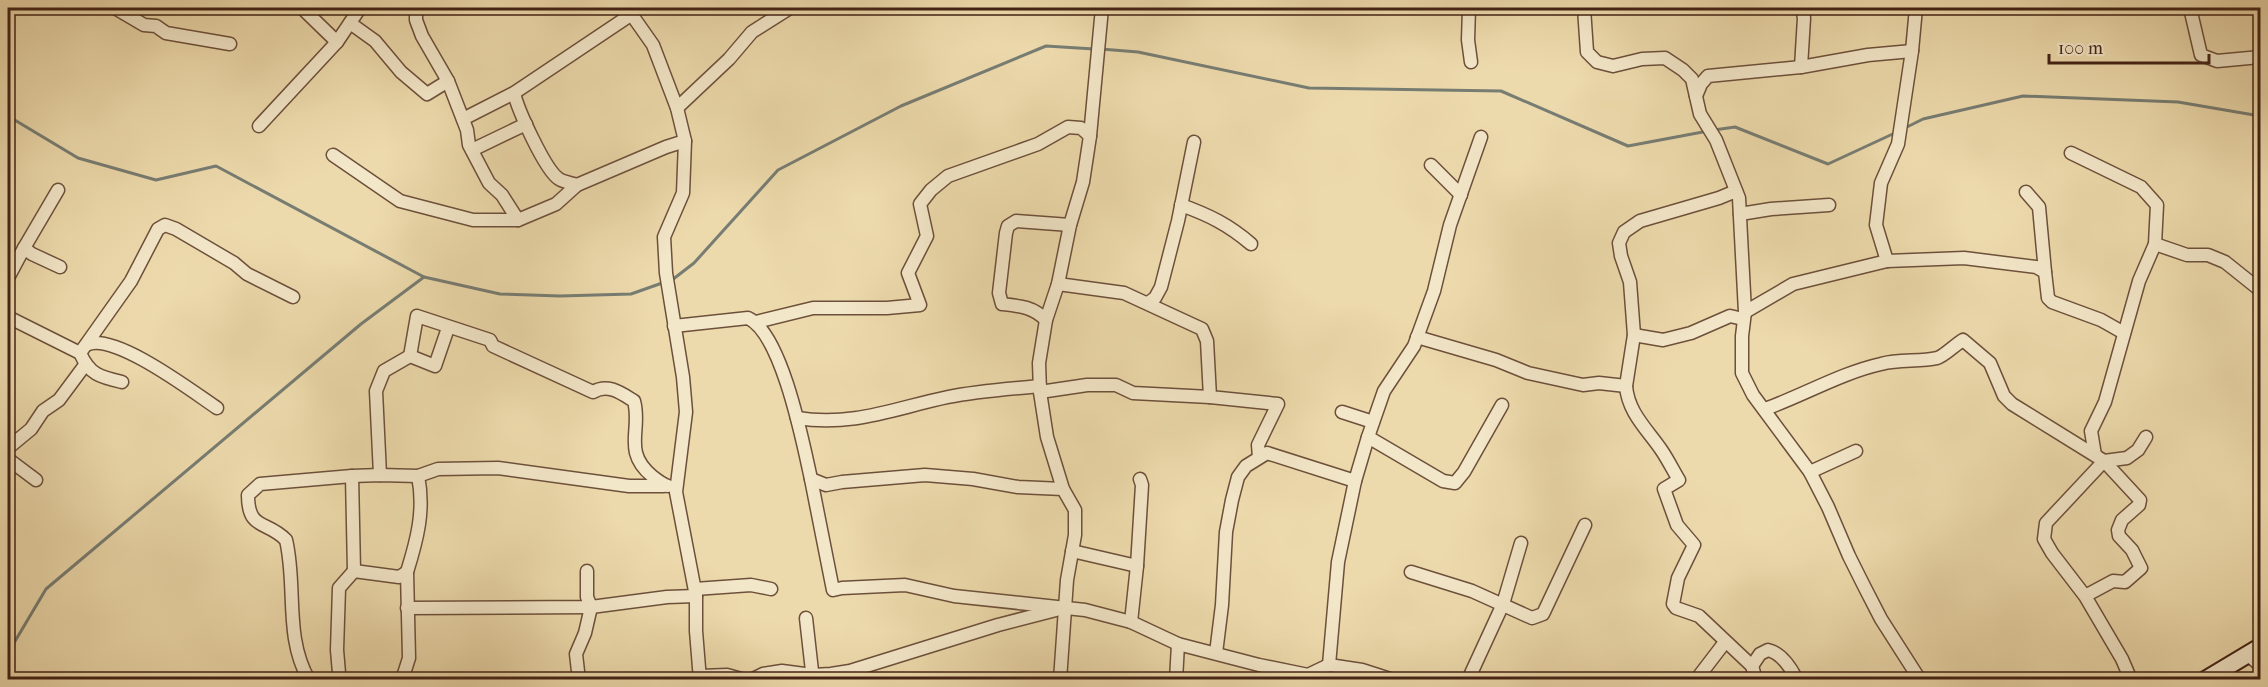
<svg xmlns="http://www.w3.org/2000/svg" width="2268" height="687" font-family="'IM FELL French Canon',serif">
<style>
.lines{fill:none;stroke-linecap:round;stroke-linejoin:round}
.stream{stroke:#777d73;stroke-width:3}
.street-casing{stroke:#6d503b;stroke-width:15}
.secondary-casing{stroke:#422215;stroke-width:20}
.street{stroke:#f3e7c9;stroke-width:12}
.secondary{stroke:#f3e7c9;stroke-width:16}
</style>
<rect width="100%" height="100%" fill="#eddaac"/>
<filter id="stains"><feTurbulence type="fractalNoise" baseFrequency=".00333" numOctaves="4"/><feColorMatrix values="0 0 0 0 .2 0 0 0 0 .09 0 0 0 0 .02 0 0 0 .5 -.17"/></filter>
<radialGradient id="worn" r=".72"><stop offset=".6" stop-color="#630" stop-opacity="0"/><stop offset="1" stop-color="#630" stop-opacity=".3"/></radialGradient>
<g class="lines">
<!-- stream -->
<g class="stream">
<path d="M 1101,49 L 1138,52 L 1309,88 L 1501,91 L 1628,146 L 1708,131"/>
<path d="M 8,116 L 78,158 L 156,180 L 216,166 L 424,277 L 500,294 L 560,296 L 631,294 L 665,282"/>
<path d="M 1903,129 L 1923,119 L 2023,96 L 2178,102 L 2260,116"/>
<path d="M 1714,130 L 1735,127 L 1828,164 L 1897,132"/>
<path d="M 672,280 L 694,263 L 778,170 L 901,106 L 1046,46 L 1094,49"/>
<path d="M 8,653 L 46,589 L 361,324 L 424,277"/>
</g>
<!-- street casing -->
<g class="street-casing">
<g id="street">
<path d="M 115,8 L 144,25 L 156,26 L 166,33 L 230,44"/>
<path d="M 302,8 L 337,42"/>
<path d="M 416,8 L 416,20 L 422,36 L 448,81 L 467,130 L 469,145 L 489,183 L 502,195 L 518,220"/>
<path d="M 627,8 L 653,45 L 677,108 L 685,141 L 683,193 L 664,237 L 666,273 L 683,377 L 686,412 L 676,492 L 696,596 L 696,631 L 700,680"/>
<path d="M 1469,8 L 1468,40 L 1471,62"/>
<path d="M 1584,8 L 1587,52 L 1597,62 L 1613,66 L 1642,59 L 1665,58 L 1683,70 L 1692,79 L 1700,114 L 1716,140 L 1739,198 L 1745,312 L 1742,336 L 1742,373 L 1753,395 L 1810,472 L 1828,507 L 1849,556 L 1864,586 L 1881,619 L 1920,680"/>
<path d="M 2190,8 L 2201,55 L 2217,61 L 2260,57"/>
<path d="M 350,23 L 375,41 L 401,72 L 427,94 L 448,81"/>
<path d="M 1801,67 L 1804,18 L 1802,8"/>
<path d="M 514,93 C 518,110 545,170 559,179 C 563,182 572,183 577,185"/>
<path d="M 1696,96 L 1701,84 L 1708,76 L 1801,67 L 1868,55 L 1912,51"/>
<path d="M 677,108 L 729,59 L 752,32 L 790,8"/>
<path d="M 463,119 L 514,93 L 632,14"/>
<path d="M 259,126 L 337,42 L 360,8"/>
<path d="M 472,150 L 526,124"/>
<path d="M 2071,153 L 2141,187 L 2157,205 L 2155,244 L 2139,281 L 2105,402 L 2091,431 L 2095,455"/>
<path d="M 333,155 L 400,201 L 473,220 L 518,220 L 556,204 L 577,185 L 666,147 L 685,141"/>
<path d="M 1431,165 L 1461,195"/>
<path d="M 1736,191 L 1719,198 L 1640,221 L 1624,232 L 1619,243 L 1621,256 L 1630,282 L 1634,335 L 1626,386 C 1628,413 1648,430 1662,451 C 1668,460 1673,470 1679,480 L 1664,489 L 1677,525 L 1694,545 L 1678,578 L 1673,604 L 1676,608 L 1699,616 L 1752,666 L 1754,673 L 1753,680"/>
<path d="M 2026,192 L 2039,207 L 2045,272"/>
<path d="M 1181,205 C 1209,215 1229,225 1251,244"/>
<path d="M 1740,214 L 1771,209 L 1829,205"/>
<path d="M 2155,244 L 2187,255 L 2208,255 L 2225,262 L 2260,290"/>
<path d="M 24,248 L 58,190"/>
<path d="M 1887,261 L 1876,225 L 1881,183 L 1898,144 L 1912,51 L 1916,8"/>
<path d="M 8,278 L 24,248 L 32,254 L 60,267"/>
<path d="M 1058,284 L 1124,293 L 1202,329 L 1207,341 L 1210,397 L 1278,404 L 1258,445 L 1259,457"/>
<path d="M 1148,303 L 1155,298 L 1161,287 L 1178,221 L 1194,142"/>
<path d="M 1745,312 L 1793,284 L 1887,261 L 1964,258 L 2036,267 L 2045,272 L 2048,298 L 2052,302 L 2101,320 L 2124,333"/>
<path d="M 8,317 L 80,353 C 90,375 100,377 122,382"/>
<path d="M 1046,320 C 1033,307 1021,306 1002,304 L 999,293 L 1006,233 L 1008,226 L 1016,221 L 1070,225"/>
<path d="M 756,322 L 813,308 L 887,308 L 920,305 L 908,273 L 927,236 L 920,204 L 931,190 L 948,176 L 1038,144 L 1068,127 L 1081,128 L 1090,136"/>
<path d="M 674,326 L 748,318 C 782,334 803,443 811,479 L 826,485 L 842,482 L 925,475 L 973,479 L 1018,487 L 1063,489"/>
<path d="M 1634,335 L 1663,340 L 1691,333 L 1730,316 L 1743,319"/>
<path d="M 1417,337 L 1496,360 L 1528,373 L 1583,385 L 1599,383 L 1626,386"/>
<path d="M 86,345 C 113,331 193,392 217,408"/>
<path d="M 80,353 L 131,281 L 158,229 L 165,225 L 176,229 L 234,263 L 247,274 L 293,297"/>
<path d="M 410,356 L 417,316 L 490,340 L 493,346 L 593,392 C 608,383 621,393 634,401 C 642,430 622,451 652,476 C 657,480 662,484 668,486"/>
<path d="M 1040,392 L 1087,385 L 1116,385 L 1133,393 L 1210,397"/>
<path d="M 1765,409 C 1804,395 1841,373 1881,364 C 1899,359 1920,362 1937,358 C 1943,357 1956,344 1963,340 L 1990,363 L 2004,396 L 2012,404 L 2104,461 L 2127,458 L 2138,450 L 2146,437"/>
<path d="M 1342,412 L 1373,422"/>
<path d="M 797,418 C 853,427 895,408 948,397 C 978,391 1009,389 1040,386"/>
<path d="M 1368,437 L 1443,481 L 1455,483 L 1464,472 L 1502,405"/>
<path d="M 8,448 L 31,429 L 43,411 L 59,400 L 85,365"/>
<path d="M 8,459 L 36,480"/>
<path d="M 1810,472 L 1856,451"/>
<path d="M 380,475 L 376,391 L 384,371 L 410,356 L 435,366 L 448,328"/>
<path d="M 352,476 L 354,571"/>
<path d="M 811,479 L 833,590 L 842,588 L 905,585 L 954,596 L 1085,610 L 1131,622 L 1178,644 L 1259,665 L 1308,675 L 1329,665 L 1362,670 L 1393,680"/>
<path d="M 1072,551 L 1137,566"/>
<path d="M 407,572 C 417,540 425,510 418,476"/>
<path d="M 1411,572 L 1472,591 L 1532,618 L 1543,614 L 1585,525"/>
<path d="M 695,589 L 751,585 L 771,589"/>
<path d="M 2085,596 L 2113,581 L 2125,582 L 2141,568 L 2132,550 L 2119,536 L 2118,530 L 2122,520 L 2139,505 L 2140,500 L 2104,461 L 2046,523 L 2044,539 L 2052,553 L 2085,596 L 2122,659 L 2131,680"/>
<path d="M 407,608 L 591,607 L 667,597 L 696,596"/>
<path d="M 806,618 L 813,680"/>
<path d="M 1131,622 L 1137,566 L 1142,485 L 1140,479"/>
<path d="M 1216,653 L 1222,605 L 1226,532 L 1232,500 L 1238,477 L 1246,466 L 1267,453 L 1355,481"/>
<path d="M 2248,655 L 2260,665"/>
<path d="M 1329,665 L 1338,562 L 1355,481 L 1368,437 L 1384,391 L 1414,346 L 1434,291 L 1450,225 L 1481,137"/>
<path d="M 1752,666 L 1760,654 L 1768,650 C 1781,653 1791,668 1797,680"/>
<path d="M 700,676 L 727,675 L 745,680"/>
<path d="M 309,680 C 284,637 297,586 286,540 C 267,520 248,531 248,495 L 260,484 L 352,476 L 380,475 L 418,476 L 438,469 L 498,468 L 629,486 L 664,486"/>
<path d="M 337,680 L 339,673 L 337,650 L 339,588 L 354,571 L 399,577 L 407,572 L 409,658 L 402,680"/>
<path d="M 579,680 L 576,654 L 585,633 L 591,607 L 587,597 L 587,571"/>
<path d="M 751,680 L 763,674 L 782,671 L 812,675 L 831,674 L 850,671 L 998,625 L 1056,610"/>
<path d="M 1060,680 L 1067,580 L 1075,535 L 1075,510 L 1063,489 L 1047,437 L 1040,392 L 1039,363 L 1046,320 L 1058,284 L 1070,225 L 1083,182 L 1090,136 L 1102,8"/>
<path d="M 1176,680 L 1178,644"/>
<path d="M 1468,680 L 1503,604 L 1521,543"/>
<path d="M 1696,680 L 1725,642"/>
</g>
</g>
<!-- secondary casing -->
<g class="secondary-casing">
<path id="secondary" d="M 2205,680 L 2260,647"/>
</g>
<!-- street -->
<use href="#street" class="street"/>
<!-- secondary -->
<use href="#secondary" class="secondary"/>
</g>
<!-- margin -->
<rect width="2268" height="687" fill="none" stroke="#eddaac" stroke-width="30"/>
<rect x="9" y="9" width="2250" height="669" fill="none" stroke="#422215" stroke-width="3"/>
<rect x="15" y="15" width="2238" height="657" fill="none" stroke="#422215" stroke-width="1.5"/>
<!-- scale -->
<path d="M2049 54v9h160v-9" fill="none" stroke="#422215" stroke-width="3"/>
<text x="2058" y="54" font-size="18" fill="#422215" stroke="#f3e7c9" stroke-width="4.5" paint-order="stroke">100 m</text>
<rect width="100%" height="100%" filter="url(#stains)"/>
<rect width="100%" height="100%" fill="url(#worn)"/>
</svg>
